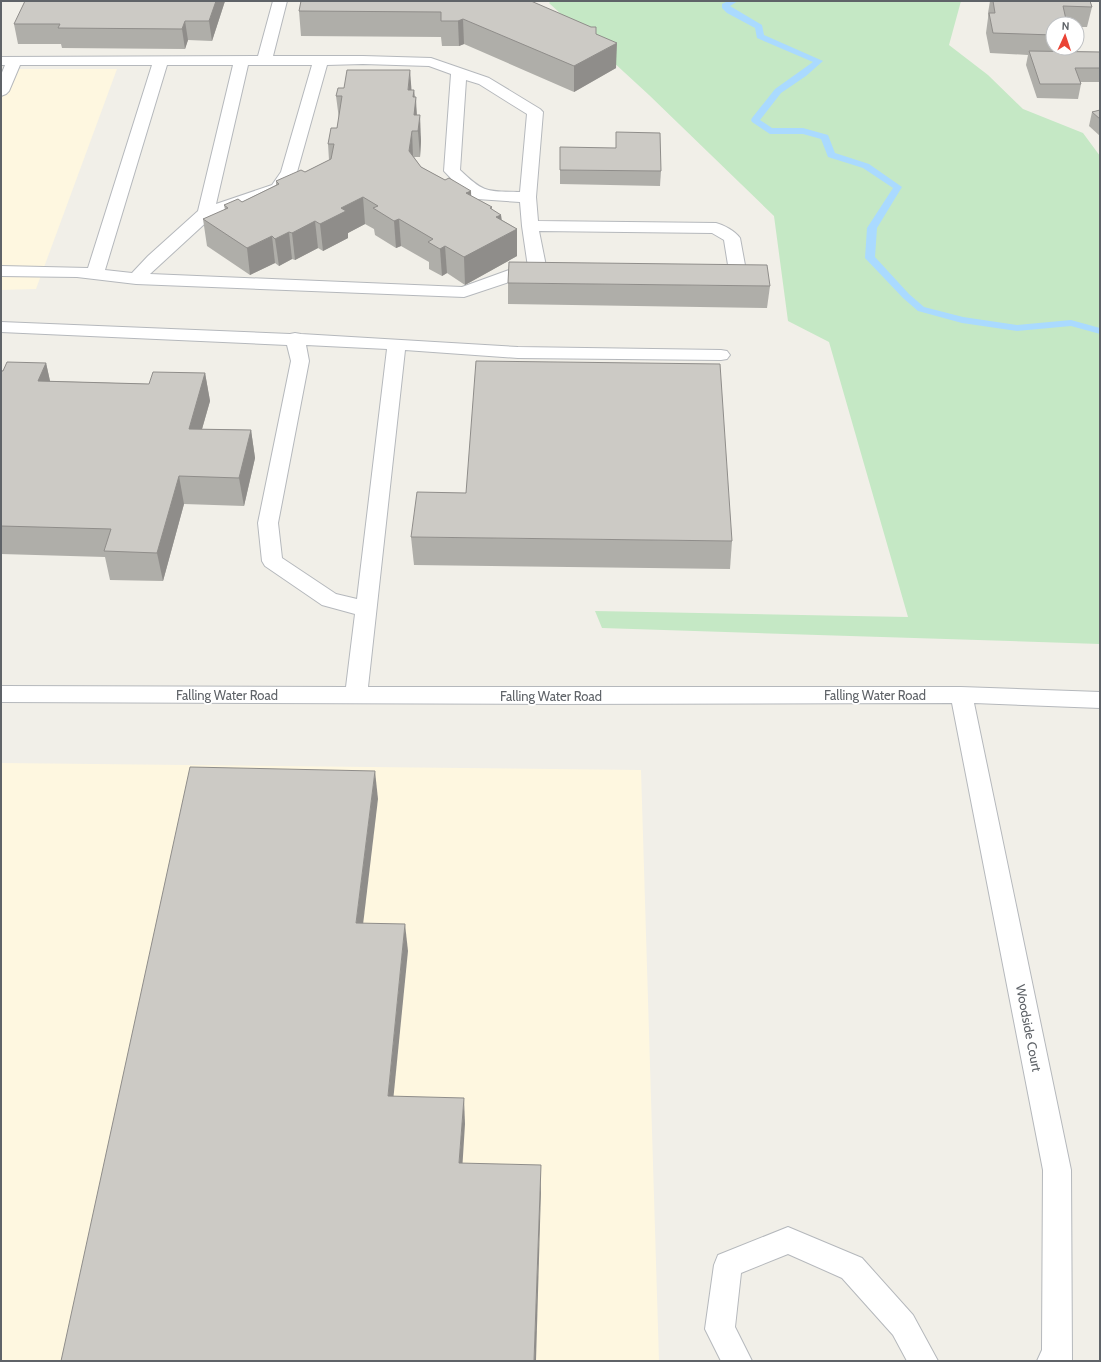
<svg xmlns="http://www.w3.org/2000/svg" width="1101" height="1362" font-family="Cabin,sans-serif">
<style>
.commercial{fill:#fef7e0}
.green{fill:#c5e8c5}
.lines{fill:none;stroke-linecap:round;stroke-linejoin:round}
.stream{fill:#aadaff;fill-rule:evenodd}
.minor-casing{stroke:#b5b8bc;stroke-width:2}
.minor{fill:#fff;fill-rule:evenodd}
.wall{fill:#afaea9}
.shaded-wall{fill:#8f8d8a}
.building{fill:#cccac5;stroke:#8f8d8a}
.labels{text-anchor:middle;stroke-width:3.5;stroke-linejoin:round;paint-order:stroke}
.street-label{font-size:13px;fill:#5f6368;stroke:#fff}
</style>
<rect width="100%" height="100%" fill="#f1efe8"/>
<!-- commercial -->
<g class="commercial">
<path d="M 1,69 L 117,69 L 36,289 L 1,290 Z"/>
<path d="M 1,763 L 641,770 L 659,1361 L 1,1361 Z"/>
</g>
<!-- green -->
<path class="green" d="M 551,1 L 961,1 L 949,45 L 988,75 L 1023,109 L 1083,133 L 1100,156 L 1100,644 L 602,628 L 595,611 L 908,617 L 829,342 L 788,321 L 774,216 L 649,95 L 549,3 Z"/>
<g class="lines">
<!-- stream -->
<path class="stream" d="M 728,1 L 738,1 L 730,6 L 762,25 L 764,35 L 823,61 L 806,76 L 781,93 L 760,120 L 772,128 L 803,128 L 828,135 L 835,153 L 869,164 L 902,187 L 877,228 L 875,257 L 909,294 L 924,307 L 963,317 L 1017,325 L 1071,320 L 1100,328 L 1100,334 L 1071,326 L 1017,331 L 962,323 L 918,311 L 903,298 L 865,258 L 867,228 L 893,188 L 863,168 L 828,157 L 821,139 L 803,134 L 770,134 L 752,122 L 751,120 L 752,118 L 775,89 L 813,62 L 757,38 L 755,28 L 727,13 L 722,8 L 722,4 Z"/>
<!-- minor casing -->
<g class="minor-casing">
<g id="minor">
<path d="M 273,1 L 287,1 L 273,56 L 363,56 L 431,58 L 489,78 L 540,109 L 543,112 L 536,197 L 538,221 L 716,223 C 724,225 735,231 740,238 L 747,276 L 744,280 L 738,281 L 714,280 L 711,276 L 714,272 L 729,271 L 724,240 L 712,233 L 539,231 L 547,271 L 544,275 L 518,279 L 464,297 L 136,284 L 77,277 L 1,276 L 1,266 L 88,268 L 152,65 L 20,65 L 9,91 L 6,94 L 1,96 L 1,75 L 5,65 L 1,65 L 1,57 L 258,56 ZM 363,64 L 429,66 L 451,74 L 444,171 L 463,191 L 477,199 L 520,202 L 522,226 L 528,267 L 509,270 L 462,287 L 150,274 L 212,217 L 284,191 L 297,172 L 327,65 ZM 167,65 L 233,65 L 198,211 L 148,256 L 132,273 L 105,270 ZM 248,65 L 312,65 L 281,172 L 272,185 L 216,204 ZM 466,80 L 479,84 L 527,114 L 520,192 C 487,191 485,194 460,170 Z"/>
<path d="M 1,322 L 290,334 L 295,333 L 301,334 L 518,347 L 721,350 L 727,351 L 730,355 L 727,359 L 721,360 L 518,358 L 405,350 L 368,687 L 961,687 L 1100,692 L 1100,708 L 974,703 L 1071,1170 L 1072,1361 L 1037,1361 L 1042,1350 L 1043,1170 L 952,703 L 551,704 L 1,702 L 1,686 L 346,687 L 355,614 L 322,605 L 265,566 L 262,561 L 258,523 L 291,361 L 287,345 L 1,332 ZM 306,345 L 387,349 L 357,599 L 336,594 L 282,558 L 278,523 L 309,361 Z"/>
<path d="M 788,1227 L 862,1258 L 913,1315 L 938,1361 L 907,1361 L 893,1335 L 842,1278 L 788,1254 L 741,1273 L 735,1327 L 752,1361 L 721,1361 L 705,1329 L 714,1265 L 718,1255 Z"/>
</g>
</g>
<!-- minor -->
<use href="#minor" class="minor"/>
</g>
<!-- wall -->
<g class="wall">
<path d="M 225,1 L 212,41 L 188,40 L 185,49 L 62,48 L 61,44 L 18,44 L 14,24 Z"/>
<path d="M 531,1 L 596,34 L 616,68 L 574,92 L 464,44 L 459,46 L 442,46 L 441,37 L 301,36 L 299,11 Z"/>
<path d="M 990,1 L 1090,1 L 1092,7 L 1087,27 L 1077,27 L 1077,24 L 1053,24 L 1053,48 L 1068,48 L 1067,51 L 1100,52 L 1100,82 L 1080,82 L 1081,84 L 1078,99 L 1037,98 L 1026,65 L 1028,55 L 990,53 L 986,33 L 988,18 L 988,13 Z"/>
<path d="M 414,90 L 417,115 L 421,141 L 420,157 L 414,157 L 421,167 L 445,180 L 471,191 L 471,196 L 492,207 L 492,210 L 501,215 L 502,220 L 517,229 L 517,256 L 465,285 L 447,273 L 442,276 L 429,269 L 429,262 L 401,246 L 396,248 L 375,235 L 374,229 L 365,224 L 348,233 L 348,238 L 323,251 L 318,248 L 295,260 L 292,259 L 279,266 L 275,263 L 250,275 L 207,246 L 203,219 L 225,210 L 224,205 L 242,202 L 276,185 L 276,181 L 305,172 L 329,160 L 328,144 L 337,128 L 339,119 L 336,96 Z"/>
<path d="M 1100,110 L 1100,136 L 1089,126 L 1092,112 Z"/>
<path d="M 560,170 L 661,171 L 660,186 L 560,184 Z"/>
<path d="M 508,283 L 770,286 L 767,308 L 508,304 Z"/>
<path d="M 46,363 L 50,381 L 149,384 L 205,373 L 210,401 L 202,429 L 251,430 L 255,458 L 244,506 L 184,504 L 163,581 L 110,580 L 105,557 L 1,554 L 1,371 Z"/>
<path d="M 411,537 L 732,541 L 730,569 L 414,565 Z"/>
</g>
<!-- shaded-wall -->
<g class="shaded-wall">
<path d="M 216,1 L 225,1 L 212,41 L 209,21 Z"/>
<path d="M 463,19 L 464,44 L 459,46 L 458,21 Z"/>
<path d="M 185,21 L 188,40 L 185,49 L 182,29 Z"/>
<path d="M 617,43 L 616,68 L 574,92 L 574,66 Z"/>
<path d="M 410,70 L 412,96 L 408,90 Z"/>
<path d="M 414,90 L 415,104 L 416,97 L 417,123 L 415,131 L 413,97 Z"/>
<path d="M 420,115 L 421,141 L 420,157 L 418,131 Z"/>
<path d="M 412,131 L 413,157 L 409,151 Z"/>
<path d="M 471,191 L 472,217 L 466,193 Z"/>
<path d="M 363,197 L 365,224 L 348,233 L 348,238 L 323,251 L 320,224 L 341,208 Z"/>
<path d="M 501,215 L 502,237 L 517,229 L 517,256 L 465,285 L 464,257 L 496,217 Z"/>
<path d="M 399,219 L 401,246 L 396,248 L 394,221 Z"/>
<path d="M 315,221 L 318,248 L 295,260 L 292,233 Z"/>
<path d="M 289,232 L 292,259 L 279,266 L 275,239 Z"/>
<path d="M 272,236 L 275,263 L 250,275 L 247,248 Z"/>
<path d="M 445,246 L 447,273 L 442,276 L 440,249 Z"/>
<path d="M 46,363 L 52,390 L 38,381 Z"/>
<path d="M 205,373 L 210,401 L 194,457 L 189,429 Z"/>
<path d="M 251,430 L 255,458 L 244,506 L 239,478 Z"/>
<path d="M 179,476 L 184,504 L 163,581 L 157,553 Z"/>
<path d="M 375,771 L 378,799 L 360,950 L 356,923 Z"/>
<path d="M 405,924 L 408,951 L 391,1122 L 388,1096 Z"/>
<path d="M 464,1098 L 465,1124 L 461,1188 L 459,1163 Z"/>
<path d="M 541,1165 L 541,1191 L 536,1361 L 534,1361 Z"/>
</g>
<!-- building -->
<g class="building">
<path d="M 25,1 L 216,1 L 209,21 L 185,21 L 182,29 L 58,28 L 60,24 L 14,24 Z"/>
<path d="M 301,1 L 531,1 L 591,27 L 596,27 L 596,34 L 617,43 L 574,66 L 463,19 L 458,21 L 441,21 L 441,12 L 299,11 Z"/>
<path d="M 993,1 L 1090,1 L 1092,7 L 1063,6 L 1067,24 L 1053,24 L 1053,35 L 993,33 L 989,13 L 995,13 Z"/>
<path d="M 1029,51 L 1100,52 L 1100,68 L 1075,68 L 1081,84 L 1040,84 Z"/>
<path d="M 347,70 L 410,70 L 408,90 L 414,90 L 413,97 L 416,97 L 414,115 L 420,115 L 418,131 L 412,131 L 409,151 L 421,167 L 445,180 L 449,178 L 471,191 L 466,193 L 492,207 L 490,208 L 501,215 L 496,217 L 517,229 L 464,257 L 445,246 L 440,249 L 428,242 L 433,239 L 399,219 L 394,221 L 373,208 L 378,206 L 363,197 L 341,208 L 346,211 L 320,224 L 315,221 L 292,233 L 289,232 L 275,239 L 272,236 L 247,248 L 203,219 L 228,208 L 224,205 L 238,199 L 242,202 L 279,184 L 276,181 L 301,170 L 305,172 L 331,159 L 334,144 L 328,144 L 331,128 L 337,128 L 342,96 L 336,96 L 338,88 L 344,88 Z"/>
<path d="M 1100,110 L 1100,119 L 1092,112 Z"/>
<path d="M 616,132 L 660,133 L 661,171 L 560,170 L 560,147 L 616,148 Z"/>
<path d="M 509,262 L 767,265 L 770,286 L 508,283 Z"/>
<path d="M 476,361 L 720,364 L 732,541 L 411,537 L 417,492 L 466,493 Z"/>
<path d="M 7,362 L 46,363 L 38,381 L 149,384 L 153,372 L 205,373 L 189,429 L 251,430 L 239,478 L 179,476 L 157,553 L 104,551 L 111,529 L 1,526 L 1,371 L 3,371 Z"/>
<path d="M 190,767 L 375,771 L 356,923 L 405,924 L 388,1096 L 464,1098 L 459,1163 L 541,1165 L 534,1361 L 61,1361 Z"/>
</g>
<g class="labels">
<!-- street labels -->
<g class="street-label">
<text x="227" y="700">Falling Water Road</text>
<text x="875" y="700">Falling Water Road</text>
<text x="551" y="701">Falling Water Road</text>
<text transform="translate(1029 1028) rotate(79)" y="5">Woodside Court</text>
</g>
</g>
<!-- border -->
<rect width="1101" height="1362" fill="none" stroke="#5f6368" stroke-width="4"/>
<!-- north arrow -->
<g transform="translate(1065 36) rotate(3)"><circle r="19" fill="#ffffff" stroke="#bfc1c3"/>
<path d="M0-3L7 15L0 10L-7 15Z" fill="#ea4335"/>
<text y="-6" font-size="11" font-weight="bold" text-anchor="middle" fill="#5f6368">N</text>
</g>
</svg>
